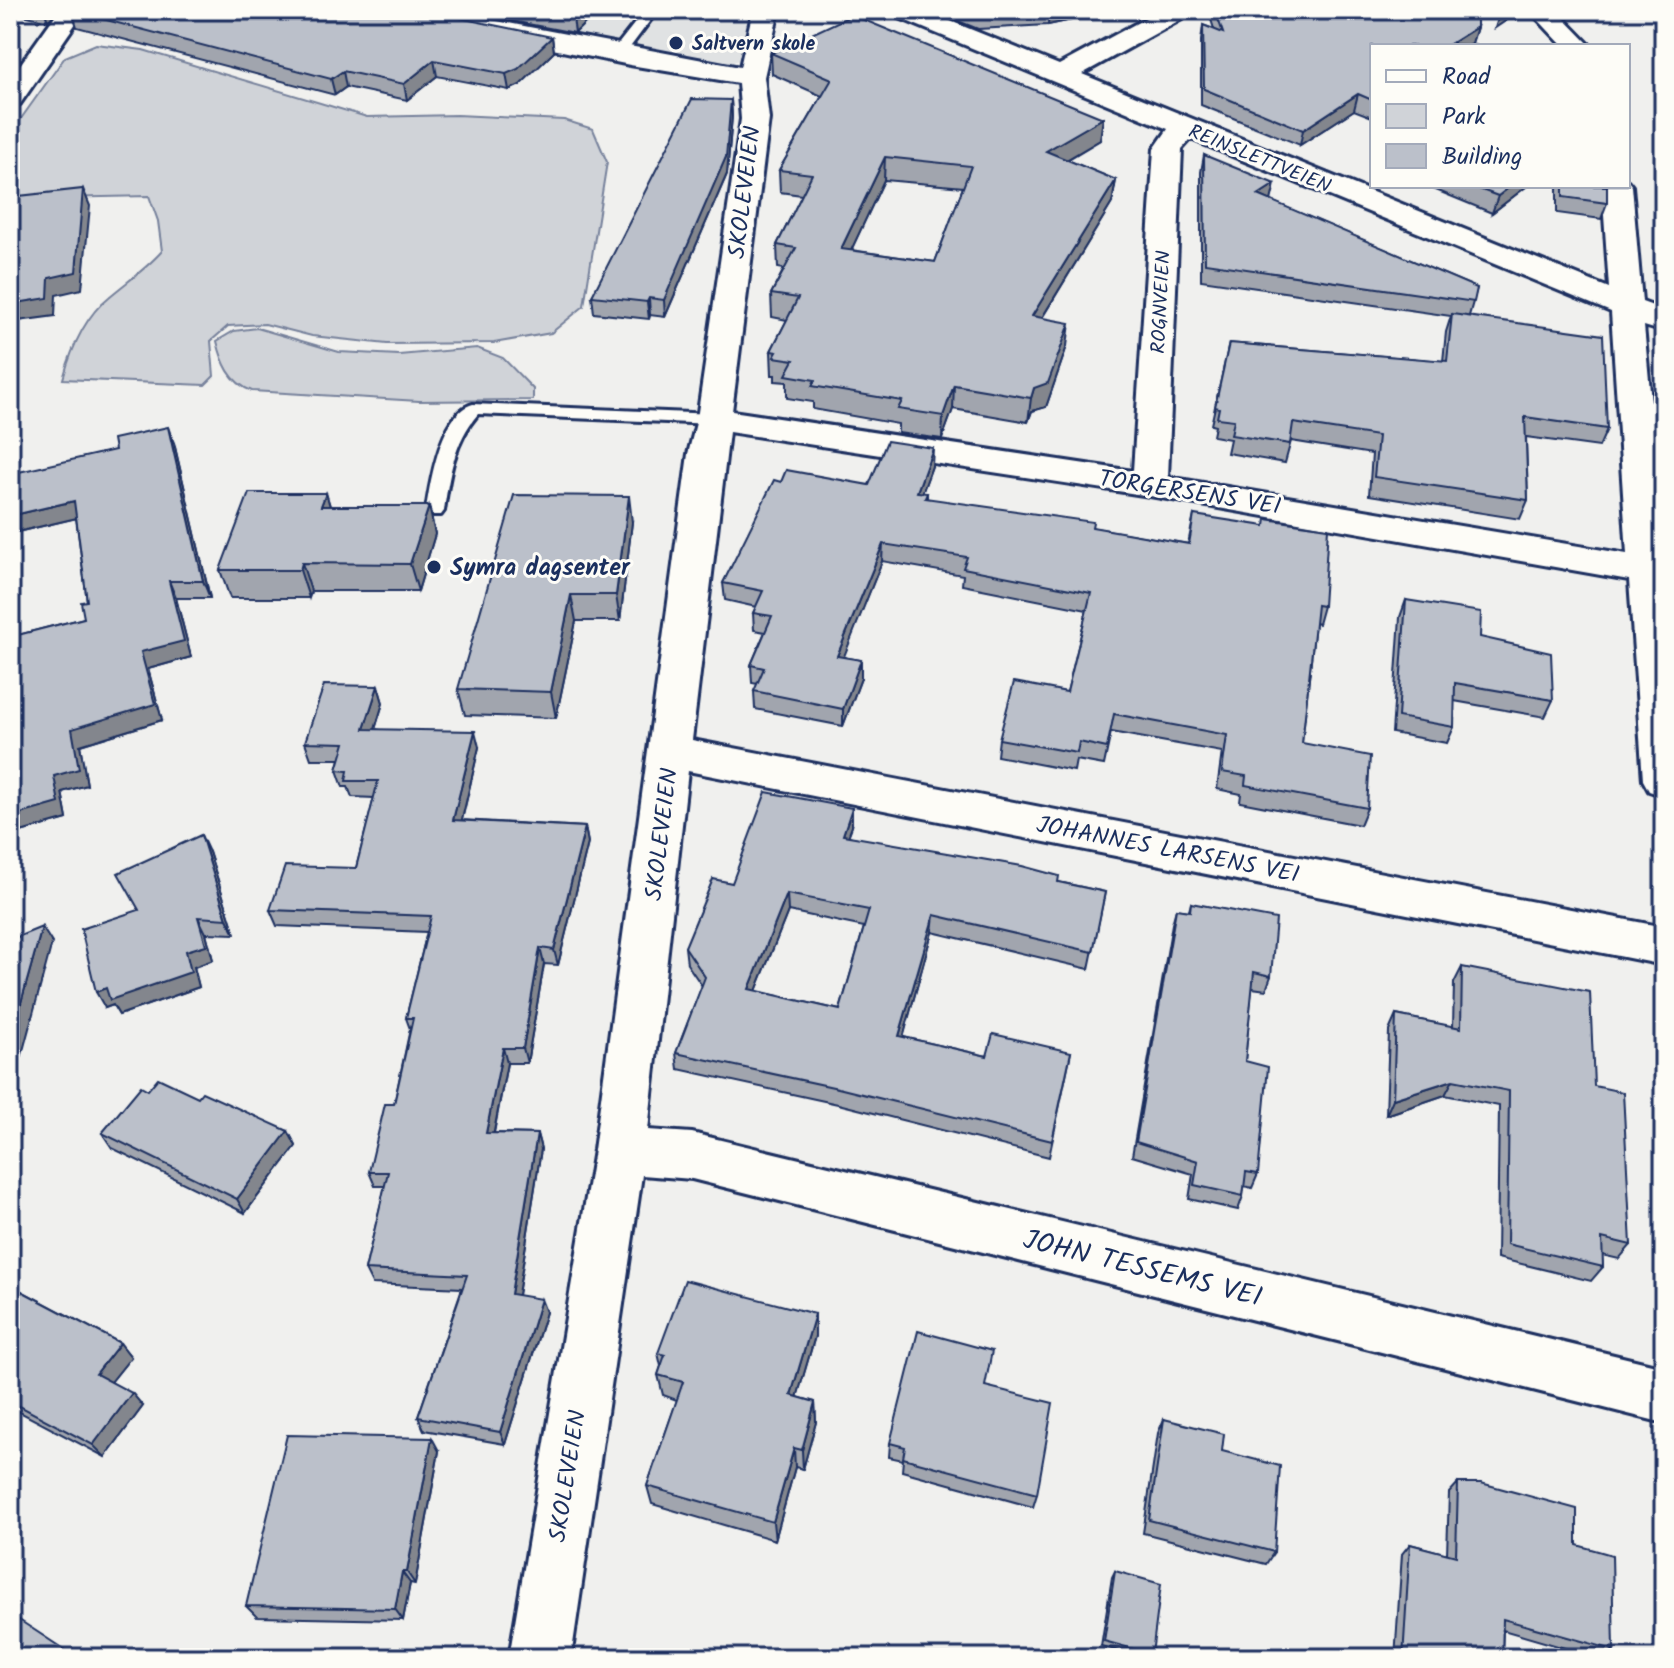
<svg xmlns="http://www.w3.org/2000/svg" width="1674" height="1668" font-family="Kalam,sans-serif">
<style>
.built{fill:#e0e2e3}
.green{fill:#d0d3d8;stroke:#76819b;stroke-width:2}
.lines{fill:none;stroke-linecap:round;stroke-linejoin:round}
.lane-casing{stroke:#1b2f5e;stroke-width:6}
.street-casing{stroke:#1b2f5e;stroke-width:6}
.lane{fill:#fdfcf7;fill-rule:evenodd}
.street{fill:#fdfcf7;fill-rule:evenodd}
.wall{fill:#a1a5ae;stroke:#1b2f5e;stroke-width:2;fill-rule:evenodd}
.shaded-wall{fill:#83868d;stroke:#1b2f5e;stroke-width:2}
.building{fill:#bbc0ca;stroke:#1b2f5e;stroke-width:2;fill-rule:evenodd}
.poi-dot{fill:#1b2f5e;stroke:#fdfcf7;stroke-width:3}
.labels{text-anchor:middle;stroke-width:6;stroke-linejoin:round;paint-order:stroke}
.far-poi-label{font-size:20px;font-weight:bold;fill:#1b2f5e;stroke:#fdfcf7;text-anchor:start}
.far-street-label{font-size:20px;fill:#1b2f5e;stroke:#fdfcf7}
.street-label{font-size:24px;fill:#1b2f5e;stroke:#fdfcf7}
.poi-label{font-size:24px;font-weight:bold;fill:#1b2f5e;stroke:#fdfcf7;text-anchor:start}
.near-street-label{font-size:28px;fill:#1b2f5e;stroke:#fdfcf7}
</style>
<rect width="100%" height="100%" fill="#f0f0ee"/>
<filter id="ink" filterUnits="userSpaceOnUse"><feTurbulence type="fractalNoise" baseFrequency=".0125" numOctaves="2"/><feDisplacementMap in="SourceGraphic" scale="16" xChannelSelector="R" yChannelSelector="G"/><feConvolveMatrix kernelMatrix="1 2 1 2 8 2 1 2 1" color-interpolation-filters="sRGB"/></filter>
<g filter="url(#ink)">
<!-- built -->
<path class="built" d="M 598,10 L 753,10 L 747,50 L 740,60 L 719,65 L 573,36 Z"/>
<!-- green -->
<g class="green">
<path d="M 96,44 L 143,50 L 367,117 L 457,115 L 564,120 L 593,129 L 607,162 L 584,306 L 551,333 L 494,343 L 387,344 L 312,336 L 265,324 L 228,326 L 211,341 L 214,376 L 205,385 L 63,379 C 71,350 84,317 109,297 C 128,281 146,269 162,251 L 158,221 L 149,196 L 10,199 L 10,134 L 65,57 Z"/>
<path d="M 257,328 L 339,352 L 399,355 L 477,348 L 503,358 L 533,389 L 533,400 L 419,401 L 252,391 C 230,383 222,362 217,341 L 234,331 Z"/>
</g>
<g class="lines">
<!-- lane casing -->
<g class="lane-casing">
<g id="lane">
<path d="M 645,10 L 658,10 L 622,58 L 612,58 L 612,52 Z"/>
<path d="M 473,404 L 714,414 L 723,419 L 714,424 L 478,414 C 454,442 449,476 444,511 L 441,515 L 429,515 L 426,511 C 430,483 441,412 473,404 Z"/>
</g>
</g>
<!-- street casing -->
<g class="street-casing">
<g id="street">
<path d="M 59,10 L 85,10 L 20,104 L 10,106 L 10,79 Z"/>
<path d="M 389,10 L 439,10 L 740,67 L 753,10 L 779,10 L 764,77 L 769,119 L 732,411 L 1133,471 L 1154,149 L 1168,129 L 892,15 L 888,10 L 923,10 L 1059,65 L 1161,10 L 1193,10 L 1189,15 L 1082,74 L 1609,288 L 1602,186 L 1628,186 L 1628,181 L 1632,186 L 1642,302 L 1664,310 L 1664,332 L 1644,326 L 1664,543 L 1664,796 L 1649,791 L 1643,780 L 1629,580 L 1150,496 L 729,432 L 692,740 L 1664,927 L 1664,965 L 688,771 L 648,1130 L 692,1133 L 1664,1367 L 1664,1423 L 692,1179 L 642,1175 L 571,1658 L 509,1658 L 594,1150 L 688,454 L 697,419 L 741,119 L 738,83 L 630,65 L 402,18 ZM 1191,139 L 1611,312 L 1627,554 L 1168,477 L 1182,149 Z"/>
<path d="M 1529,10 L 1556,10 L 1591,46 L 1563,46 Z"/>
</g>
</g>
<!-- lane -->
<use href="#lane" class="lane"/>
<!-- street -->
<use href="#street" class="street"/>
</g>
<!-- wall -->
<g class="wall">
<path d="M 10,10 L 58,10 L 48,21 L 10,12 Z"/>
<path d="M 455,10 L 586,10 L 587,21 L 575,33 Z"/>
<path d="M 931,10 L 1119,10 L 1048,25 L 978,29 Z"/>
<path d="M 1208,10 L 1477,10 L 1477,27 L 1472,43 L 1468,45 L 1372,46 L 1372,117 L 1354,110 L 1300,145 L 1201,105 L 1201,41 L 1203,25 L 1214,29 Z"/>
<path d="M 72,11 L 552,37 L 554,52 L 520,85 L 509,90 L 437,76 L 407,100 L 346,87 L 335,95 L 77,27 Z"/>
<path d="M 771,53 L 1100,140 L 1067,160 L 1116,180 L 1112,203 L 1042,318 L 1067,346 L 1046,407 L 1032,411 L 1028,422 L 953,409 L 942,439 L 898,433 L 898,424 L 813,409 L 813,402 L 787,398 L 787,382 L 775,381 L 775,375 L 772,375 L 771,351 L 787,320 L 772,317 L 771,294 L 784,269 L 778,268 L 777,245 L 802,195 L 780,192 L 779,170 L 822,96 L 772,74 ZM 884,180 L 963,187 L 935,262 L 851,250 Z"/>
<path d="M 731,100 L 732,116 L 727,174 L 665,317 L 650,315 L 649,319 L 594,313 L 592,296 Z"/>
<path d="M 1664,139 L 1664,177 L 1660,148 Z"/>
<path d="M 1204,155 L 1271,201 L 1477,288 L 1469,316 L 1607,429 L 1599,447 L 1526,437 L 1528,500 L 1520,519 L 1369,495 L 1372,454 L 1291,441 L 1285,463 L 1227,453 L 1230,439 L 1213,436 L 1215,426 L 1211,425 L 1229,343 L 1443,361 L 1446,332 L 1451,316 L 1201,280 L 1201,172 Z"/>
<path d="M 1426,186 L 1527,186 L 1492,213 Z"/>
<path d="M 1557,186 L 1607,186 L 1607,203 L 1601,219 L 1557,213 Z"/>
<path d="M 174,443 L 210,598 L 176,598 L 191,657 L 148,669 L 162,720 L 80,745 L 87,785 L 62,792 L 67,819 L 10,835 L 10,637 L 84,618 L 87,601 L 76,518 L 17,532 L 10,518 L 10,474 Z"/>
<path d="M 932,466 L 922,493 L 927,493 L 927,499 L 1188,544 L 1194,515 L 1323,606 L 1318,624 L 1315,623 L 1302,743 L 1367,808 L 1360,825 L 1240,802 L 1241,794 L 1217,789 L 1222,752 L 1111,732 L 1104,765 L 1076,760 L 1074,771 L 997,756 L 999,739 L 1067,692 L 1087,610 L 962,585 L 963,575 L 882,561 L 843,657 L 861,660 L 861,678 L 843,726 L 755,709 L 754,691 L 758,684 L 752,683 L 751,665 L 765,632 L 754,630 L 753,613 L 756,607 L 725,600 L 723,583 L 781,482 L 869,485 Z"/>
<path d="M 326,493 L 330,506 L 429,506 L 435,534 L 418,591 L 311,591 L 309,598 L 230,598 L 220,570 Z"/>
<path d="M 632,522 L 620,621 L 576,621 L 556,718 L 465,715 L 458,689 Z"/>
<path d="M 1406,600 L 1480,637 L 1553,700 L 1545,717 L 1454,701 L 1454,727 L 1447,743 L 1392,733 L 1400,617 Z"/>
<path d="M 378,686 L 383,703 L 375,729 L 479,747 L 462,820 L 585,827 L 588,843 L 558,965 L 544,964 L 527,1063 L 507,1063 L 494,1133 L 537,1134 L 541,1149 L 518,1295 L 546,1312 L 505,1444 L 424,1430 L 418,1417 L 462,1288 L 372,1284 L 365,1270 L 385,1186 L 375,1186 L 369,1172 L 394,1104 L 410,1029 L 406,1018 L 427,932 L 277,926 L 270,910 L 356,868 L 374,798 L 352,797 L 348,787 L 343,787 L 337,770 L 340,759 L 311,759 L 305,742 Z"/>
<path d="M 852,826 L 848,836 L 1105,892 L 1089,969 L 932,932 L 903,1037 L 987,1056 L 1071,1052 L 1049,1157 L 838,1104 L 678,1069 L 676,1053 L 702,986 L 687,964 L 685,947 L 732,883 ZM 788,911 L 864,927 L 840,1010 L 756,991 Z"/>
<path d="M 209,852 L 235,934 L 206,933 L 213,960 L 194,967 L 199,987 L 119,1015 L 113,1005 L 105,1008 L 139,910 Z"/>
<path d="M 1191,903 L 1271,976 L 1266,990 L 1252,988 L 1245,1061 L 1258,1174 L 1252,1188 L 1244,1186 L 1243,1196 L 1238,1210 L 1189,1199 L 1193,1174 L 1132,1156 L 1172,924 L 1176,909 L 1189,911 Z"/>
<path d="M 1462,967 L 1594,1086 L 1631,1245 L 1619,1259 L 1602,1255 L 1603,1267 L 1591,1281 L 1497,1258 L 1499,1106 L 1445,1095 L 1386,1115 L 1389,1031 L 1396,1015 L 1453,1027 L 1454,983 Z"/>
<path d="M 148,1090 L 198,1097 L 288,1131 L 296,1146 L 245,1213 L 112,1148 L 102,1133 Z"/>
<path d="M 10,1285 L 120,1343 L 131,1357 L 111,1382 L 143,1406 L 105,1457 L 10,1407 Z"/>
<path d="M 815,1314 L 815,1336 L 797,1397 L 815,1402 L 816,1422 L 803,1469 L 795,1467 L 775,1540 L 652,1504 L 647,1486 L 677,1400 L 663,1395 L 658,1375 L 661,1366 L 658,1353 Z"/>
<path d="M 985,1386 L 1037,1494 L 1033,1507 L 902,1471 L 903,1460 L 889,1457 L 890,1443 Z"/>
<path d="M 1164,1419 L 1222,1451 L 1274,1552 L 1266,1564 L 1143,1533 L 1158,1433 Z"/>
<path d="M 439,1451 L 415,1584 L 410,1583 L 403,1620 L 257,1617 L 246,1606 Z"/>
<path d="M 1458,1483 L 1577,1545 L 1614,1650 L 1603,1658 L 1599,1658 L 1503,1630 L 1502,1658 L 1395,1658 L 1402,1554 L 1410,1544 L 1447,1554 L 1449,1493 Z"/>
<path d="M 1115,1571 L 1152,1654 L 1150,1658 L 1143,1658 L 1101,1646 L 1112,1577 Z"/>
</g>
<!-- shaded-wall -->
<g class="shaded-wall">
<path d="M 44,10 L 58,10 L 48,21 Z"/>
<path d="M 580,10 L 586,10 L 587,21 L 575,33 L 573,17 Z"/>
<path d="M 1049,10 L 1119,10 L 1048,25 Z"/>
<path d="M 1502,10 L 1522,10 L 1495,28 L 1500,12 Z"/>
<path d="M 1477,27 L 1472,43 L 1467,46 L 1450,44 Z"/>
<path d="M 552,37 L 554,52 L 520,85 L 509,90 L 506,74 Z"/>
<path d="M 434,60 L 437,76 L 407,100 L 404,84 Z"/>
<path d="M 343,71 L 346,87 L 335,95 L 331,79 Z"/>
<path d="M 1358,94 L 1354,110 L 1300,145 L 1303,130 Z"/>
<path d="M 731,100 L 732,116 L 727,174 L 665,317 L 664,300 Z"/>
<path d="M 1103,118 L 1100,140 L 1044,173 L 1046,151 Z"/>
<path d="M 885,157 L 884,180 L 841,272 L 841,249 Z"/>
<path d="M 1116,180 L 1112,203 L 1029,339 L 1032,316 Z"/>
<path d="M 1275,184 L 1271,201 L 1258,195 Z"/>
<path d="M 1511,186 L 1527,186 L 1492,213 L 1498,196 Z"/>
<path d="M 83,189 L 90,206 L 82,289 L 56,295 L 55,316 L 10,322 L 10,304 L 49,278 Z"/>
<path d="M 649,298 L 650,315 L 649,319 L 647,302 Z"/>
<path d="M 1070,323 L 1067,346 L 1046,407 L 1032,411 L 1028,422 L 1031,398 L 1034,388 Z"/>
<path d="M 954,385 L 953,409 L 942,439 L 943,416 Z"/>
<path d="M 168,427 L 174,443 L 210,598 L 203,581 Z"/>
<path d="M 933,448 L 932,466 L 916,510 L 917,492 Z"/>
<path d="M 326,493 L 334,520 L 321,506 Z"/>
<path d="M 629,496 L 632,522 L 620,621 L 616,595 Z"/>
<path d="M 74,501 L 81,517 L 17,532 L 10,518 L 10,516 Z"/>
<path d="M 429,506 L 435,534 L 418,591 L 410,564 Z"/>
<path d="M 883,544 L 882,561 L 837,674 L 837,656 Z"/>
<path d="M 302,563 L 311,591 L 309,598 L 300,570 Z"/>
<path d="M 169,581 L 176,598 L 191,657 L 148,669 L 162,720 L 80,745 L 87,785 L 62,792 L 67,819 L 10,835 L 10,817 L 54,776 L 72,729 L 141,652 Z"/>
<path d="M 571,595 L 576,621 L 556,718 L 551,692 Z"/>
<path d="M 861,660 L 861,678 L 843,726 L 843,709 Z"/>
<path d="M 378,686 L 383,703 L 370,746 L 364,729 Z"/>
<path d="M 475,731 L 479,747 L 458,836 L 453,820 Z"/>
<path d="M 852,808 L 852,826 L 842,853 L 843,835 Z"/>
<path d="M 585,827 L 588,843 L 558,965 L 554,950 Z"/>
<path d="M 201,835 L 209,852 L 235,934 L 227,919 Z"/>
<path d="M 787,894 L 788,911 L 750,1006 L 749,989 Z"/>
<path d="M 934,915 L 932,932 L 899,1053 L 899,1036 Z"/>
<path d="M 198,917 L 206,933 L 213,960 L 194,967 L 199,987 L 119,1015 L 113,1005 L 105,1008 L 96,992 L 186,951 Z"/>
<path d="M 42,927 L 52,943 L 10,1099 L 10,1042 Z"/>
<path d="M 540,948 L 544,964 L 527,1063 L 523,1048 Z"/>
<path d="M 503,1048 L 507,1063 L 491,1147 L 486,1133 Z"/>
<path d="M 1453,1080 L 1445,1095 L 1386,1115 L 1393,1099 Z"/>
<path d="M 288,1131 L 296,1146 L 245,1213 L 237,1199 Z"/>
<path d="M 537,1134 L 541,1149 L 516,1307 L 511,1294 Z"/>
<path d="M 541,1299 L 546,1312 L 505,1444 L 500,1432 Z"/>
<path d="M 815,1314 L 815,1336 L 792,1415 L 791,1395 Z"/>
<path d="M 120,1343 L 131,1357 L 107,1387 L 96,1374 Z"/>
<path d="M 132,1393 L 143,1406 L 105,1457 L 93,1445 Z"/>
<path d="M 815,1402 L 816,1422 L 803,1469 L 802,1450 Z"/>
<path d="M 432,1438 L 439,1451 L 415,1584 L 407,1572 Z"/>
<path d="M 794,1448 L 795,1467 L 775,1540 L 773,1522 Z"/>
<path d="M 402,1572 L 410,1583 L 403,1620 L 395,1609 Z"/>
</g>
<!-- building -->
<g class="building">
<path d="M 72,10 L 421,10 L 552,37 L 518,69 L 506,74 L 434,60 L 404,84 L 343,71 L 331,79 L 72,11 Z"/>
<path d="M 535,10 L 580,10 L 573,17 Z"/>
<path d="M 1215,10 L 1477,10 L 1477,27 L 1450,44 L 1490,46 L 1372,46 L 1372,100 L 1358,94 L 1303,130 L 1204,89 L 1203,25 L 1223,33 Z"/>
<path d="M 852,15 L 1103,118 L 1046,151 L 1116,180 L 1032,316 L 1070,323 L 1048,383 L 1034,388 L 1031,398 L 954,385 L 943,416 L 898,409 L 902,401 L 812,386 L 815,380 L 786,375 L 794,360 L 774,357 L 777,352 L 771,351 L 798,298 L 771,294 L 796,248 L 777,245 L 812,174 L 779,170 L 832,79 L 771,53 ZM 885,157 L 971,166 L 935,262 L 841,249 Z"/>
<path d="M 692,99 L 731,100 L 726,157 L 664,300 L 649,298 L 647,302 L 592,296 Z"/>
<path d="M 1204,155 L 1275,184 L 1258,195 L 1477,288 L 1474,302 L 1205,263 Z"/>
<path d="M 1471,186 L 1511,186 L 1498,196 Z"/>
<path d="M 1563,186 L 1607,186 L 1607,203 L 1563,197 Z"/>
<path d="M 83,189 L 76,272 L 49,278 L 48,298 L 10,304 L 10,197 Z"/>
<path d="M 1452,314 L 1603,335 L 1607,429 L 1525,417 L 1528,500 L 1374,477 L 1378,436 L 1293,423 L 1290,444 L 1231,435 L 1234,420 L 1217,418 L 1219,408 L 1215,407 L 1229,343 L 1447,361 Z"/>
<path d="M 168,427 L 203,581 L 169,581 L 184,641 L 141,652 L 155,704 L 72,729 L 79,769 L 54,776 L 59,803 L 10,817 L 10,637 L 84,618 L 81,602 L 87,601 L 74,501 L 10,516 L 10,474 L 115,450 L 113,439 Z"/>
<path d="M 887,441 L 933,448 L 917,492 L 927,493 L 925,498 L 1093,522 L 1092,527 L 1189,544 L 1194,515 L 1265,526 L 1266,519 L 1328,528 L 1323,606 L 1317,605 L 1302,743 L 1370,756 L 1367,808 L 1245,785 L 1246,776 L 1222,772 L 1227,735 L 1114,714 L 1107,748 L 1079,742 L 1077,753 L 999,739 L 1014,682 L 1067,692 L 1091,593 L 963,568 L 967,557 L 883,544 L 837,656 L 861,660 L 843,709 L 754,691 L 764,668 L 751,665 L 772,616 L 753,613 L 763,591 L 723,583 L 774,480 L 781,482 L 786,470 L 869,485 Z"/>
<path d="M 249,493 L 326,493 L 321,506 L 429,506 L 410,564 L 302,563 L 300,570 L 220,570 Z"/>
<path d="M 514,495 L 629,496 L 616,595 L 571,595 L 551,692 L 458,689 Z"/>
<path d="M 1406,600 L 1481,612 L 1480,637 L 1551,653 L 1553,700 L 1455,683 L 1454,727 L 1398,717 Z"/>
<path d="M 324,685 L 378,686 L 364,729 L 475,731 L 453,820 L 585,827 L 554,950 L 540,948 L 523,1048 L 503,1048 L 486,1133 L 537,1134 L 511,1294 L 541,1299 L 500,1432 L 418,1417 L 467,1275 L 365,1270 L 388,1172 L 369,1172 L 385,1104 L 394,1104 L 413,1018 L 406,1018 L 431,916 L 270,910 L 285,866 L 356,868 L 378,781 L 346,781 L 348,771 L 337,770 L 345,743 L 305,742 Z"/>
<path d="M 766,792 L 852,808 L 843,835 L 1022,866 L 1059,876 L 1058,882 L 1105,892 L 1093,952 L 934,915 L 899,1036 L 987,1056 L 993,1034 L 1071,1052 L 1052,1141 L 838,1088 L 676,1053 L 705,977 L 685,947 L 713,879 L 732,883 ZM 787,894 L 869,910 L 840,1010 L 749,989 Z"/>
<path d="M 201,835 L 227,919 L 198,917 L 206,945 L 186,951 L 191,972 L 110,1000 L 106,988 L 96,992 L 81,929 L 139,910 L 118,873 Z"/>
<path d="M 1191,903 L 1276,919 L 1271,976 L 1254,972 L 1245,1061 L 1268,1067 L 1258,1174 L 1246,1172 L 1243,1196 L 1194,1185 L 1198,1161 L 1136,1142 L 1176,909 L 1190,911 Z"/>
<path d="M 42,927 L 10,1042 L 10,940 Z"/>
<path d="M 1462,967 L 1590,992 L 1594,1086 L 1623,1092 L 1631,1245 L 1602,1238 L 1603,1267 L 1507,1244 L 1509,1091 L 1453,1080 L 1393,1099 L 1396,1015 L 1461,1028 Z"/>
<path d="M 158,1078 L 198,1097 L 202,1092 L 288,1131 L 237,1199 L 102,1133 L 141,1086 L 148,1090 Z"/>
<path d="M 685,1280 L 815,1314 L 791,1395 L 815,1402 L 802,1450 L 794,1448 L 773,1522 L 647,1486 L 683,1382 L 658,1375 L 665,1355 L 658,1353 Z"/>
<path d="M 10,1285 L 120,1343 L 96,1374 L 132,1393 L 93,1445 L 10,1401 Z"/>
<path d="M 918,1331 L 992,1351 L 985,1386 L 1053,1403 L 1037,1494 L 903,1458 L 905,1447 L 890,1443 Z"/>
<path d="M 1164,1419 L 1224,1434 L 1222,1451 L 1280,1466 L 1274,1552 L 1149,1520 Z"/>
<path d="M 287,1435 L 432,1438 L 407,1572 L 402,1572 L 395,1609 L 246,1606 Z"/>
<path d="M 1458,1483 L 1481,1483 L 1577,1509 L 1577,1545 L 1612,1555 L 1614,1650 L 1503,1619 L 1502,1658 L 1403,1658 L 1410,1544 L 1456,1556 Z"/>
<path d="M 1115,1571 L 1161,1584 L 1152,1654 L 1104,1641 Z"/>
<path d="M 10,1614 L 77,1658 L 10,1658 Z"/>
</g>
</g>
<!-- markers -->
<g class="poi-dot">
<circle cx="676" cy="43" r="8"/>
<circle cx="434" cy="567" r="8"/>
</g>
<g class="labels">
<!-- far-poi labels -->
<g class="far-poi-label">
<text x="692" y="50">Saltvern skole</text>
</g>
<!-- far-street labels -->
<g class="far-street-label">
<text transform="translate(1260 158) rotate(22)" y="7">REINSLETTVEIEN</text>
<text transform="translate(1160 302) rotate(-87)" y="7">ROGNVEIEN</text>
</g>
<!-- street labels -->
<g class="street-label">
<text transform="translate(744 192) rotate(-83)" y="8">SKOLEVEIEN</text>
<text transform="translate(1190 492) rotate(9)" y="8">TORGERSENS VEI</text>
<text transform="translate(661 834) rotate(-83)" y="8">SKOLEVEIEN</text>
<text transform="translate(1168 849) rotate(11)" y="8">JOHANNES LARSENS VEI</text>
<text transform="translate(567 1476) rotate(-81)" y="8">SKOLEVEIEN</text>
</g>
<!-- poi labels -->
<g class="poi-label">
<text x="450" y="575">Symra dagsenter</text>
</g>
<!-- near-street labels -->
<g class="near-street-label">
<text transform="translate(1143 1267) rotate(14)" y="10">JOHN TESSEMS VEI</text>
</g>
</g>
<!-- margin -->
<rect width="1674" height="1668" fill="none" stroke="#fdfcf7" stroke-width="40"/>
<rect x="20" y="20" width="1634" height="1628" fill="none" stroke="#1b2f5e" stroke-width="3" filter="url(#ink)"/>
<!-- legend -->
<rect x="1370" y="44" width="260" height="144" fill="#fdfcf7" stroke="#a3aaba" stroke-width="2"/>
<rect x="1386" y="70" width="40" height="12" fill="#fdfcf7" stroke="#a3aaba" stroke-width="2"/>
<text x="1442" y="84" font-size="24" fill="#1b2f5e">Road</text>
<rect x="1386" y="104" width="40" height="24" fill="#d0d3d8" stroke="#a3aaba" stroke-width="2"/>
<text x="1442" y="124" font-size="24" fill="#1b2f5e">Park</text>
<rect x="1386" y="144" width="40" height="24" fill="#bbc0ca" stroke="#a3aaba" stroke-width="2"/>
<text x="1442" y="164" font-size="24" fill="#1b2f5e">Building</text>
</svg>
